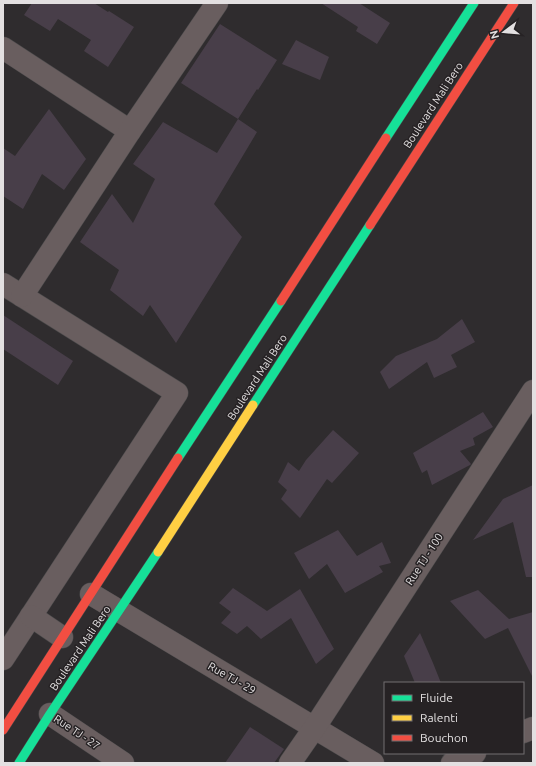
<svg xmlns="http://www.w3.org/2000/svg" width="536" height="766" font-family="Ubuntu,sans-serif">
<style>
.building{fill:#483e49}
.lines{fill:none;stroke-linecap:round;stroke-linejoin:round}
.street-casing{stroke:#4b4a4b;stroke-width:23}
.fast-casing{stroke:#4b4a4b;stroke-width:10}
.slow-casing{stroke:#4b4a4b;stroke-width:10}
.jam-casing{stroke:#4b4a4b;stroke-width:10}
.street{stroke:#695e5f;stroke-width:22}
.fast{stroke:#16e098;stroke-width:9}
.slow{stroke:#ffcf43;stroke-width:9}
.jam{stroke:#f24e42;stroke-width:9}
.labels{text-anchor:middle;stroke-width:3;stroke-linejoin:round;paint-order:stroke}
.street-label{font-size:11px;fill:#e3e0e1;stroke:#262224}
</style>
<rect width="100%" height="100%" fill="#2f2c2e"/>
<!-- building -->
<g class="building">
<path d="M 32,3 L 94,3 L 108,12 L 109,11 L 134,27 L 108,67 L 84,51 L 91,40 L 58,19 L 50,31 L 24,15 Z"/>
<path d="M 321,3 L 359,3 L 390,23 L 377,44 L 356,31 L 358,27 Z"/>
<path d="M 220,24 L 277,60 L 258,90 L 257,89 L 238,119 L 181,83 Z"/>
<path d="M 296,40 L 329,57 L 320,80 L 282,64 Z"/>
<path d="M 49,109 L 86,159 L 64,190 L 42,174 L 23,209 L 3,196 L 3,148 L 15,156 Z"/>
<path d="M 238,119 L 257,132 L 214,204 L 242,237 L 176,343 L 150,305 L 143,316 L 110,290 L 119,270 L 80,242 L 112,194 L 133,223 L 155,179 L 133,164 L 163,122 L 217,153 Z"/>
<path d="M 3,315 L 73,361 L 58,385 L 3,349 Z"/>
<path d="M 462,319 L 475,342 L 451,355 L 457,367 L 434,378 L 427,362 L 389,389 L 380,372 L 396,356 L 437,339 Z"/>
<path d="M 483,412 L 493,427 L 473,438 L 475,445 L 460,451 L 471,464 L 470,465 L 432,485 L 427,470 L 422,473 L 413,453 Z"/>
<path d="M 333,430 L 359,453 L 332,483 L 327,479 L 300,518 L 281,499 L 287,490 L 278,482 L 288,462 L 299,471 L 306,460 Z"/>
<path d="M 533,485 L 533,577 L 526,577 L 513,522 L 473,540 L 503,499 Z"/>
<path d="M 338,530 L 357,556 L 382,542 L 391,563 L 379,566 L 383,572 L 345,593 L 327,564 L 309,579 L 294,553 Z"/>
<path d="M 233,588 L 267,611 L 300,589 L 334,649 L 316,664 L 291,618 L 261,639 L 247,626 L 237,634 L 221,623 L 231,612 L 219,603 Z"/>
<path d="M 478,590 L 509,619 L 533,612 L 533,678 L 508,628 L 485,639 L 450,601 Z"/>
<path d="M 420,633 L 433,663 L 441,683 L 415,683 L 404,656 Z"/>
<path d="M 250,727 L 284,749 L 274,763 L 225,763 Z"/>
</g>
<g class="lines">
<!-- street casing -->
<g class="street-casing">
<g id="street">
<path d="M 3,48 L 130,131"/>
<path d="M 3,284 L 177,393 L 3,659"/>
<path d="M 22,296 L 130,131 L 217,3"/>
<path d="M 91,594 L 373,763"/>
<path d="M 31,616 L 62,637"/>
<path d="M 50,714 L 123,763"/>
<path d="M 523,732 L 533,728"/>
<path d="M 290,763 L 315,727 L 533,391"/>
<path d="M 452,763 L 475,753"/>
</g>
</g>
<!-- fast casing -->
<g class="fast-casing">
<g id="fast">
<path d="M 386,138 L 474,3"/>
<path d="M 253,405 L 370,225"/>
<path d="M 178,458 L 281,301"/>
<path d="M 19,763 L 50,714 L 158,552"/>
</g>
</g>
<!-- slow casing -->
<g class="slow-casing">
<path id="slow" d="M 158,552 L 253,405"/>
</g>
<!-- jam casing -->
<g class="jam-casing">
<g id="jam">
<path d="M 370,225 L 514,3"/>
<path d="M 281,301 L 386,138"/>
<path d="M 3,730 L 178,458"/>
</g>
</g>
<!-- street -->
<use href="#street" class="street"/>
<!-- fast -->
<use href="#fast" class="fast"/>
<!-- slow -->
<use href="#slow" class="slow"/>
<!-- jam -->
<use href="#jam" class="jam"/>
</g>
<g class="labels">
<!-- street labels -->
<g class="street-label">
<text transform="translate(433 105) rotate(-57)" y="4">Boulevard Mali Bero</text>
<text transform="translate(257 377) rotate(-57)" y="4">Boulevard Mali Bero</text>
<text transform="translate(424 559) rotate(-57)" y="4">Rue TJ - 100</text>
<text transform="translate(80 648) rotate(-56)" y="4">Boulevard Mali Bero</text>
<text transform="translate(232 678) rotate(30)" y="4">Rue TJ - 29</text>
<text transform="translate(77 732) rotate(34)" y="4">Rue TJ - 27</text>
</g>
</g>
<!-- border -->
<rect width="536" height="766" fill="none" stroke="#e3e0e1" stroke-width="8"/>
<!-- legend -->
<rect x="384" y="682" width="140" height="72" fill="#262224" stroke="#726e70"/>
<rect x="392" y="695" width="20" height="6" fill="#16e098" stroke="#726e70"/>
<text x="420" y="702" font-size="12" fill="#e3e0e1">Fluide</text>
<rect x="392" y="715" width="20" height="6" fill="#ffcf43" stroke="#726e70"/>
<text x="420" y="722" font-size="12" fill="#e3e0e1">Ralenti</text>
<rect x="392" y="735" width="20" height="6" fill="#f24e42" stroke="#726e70"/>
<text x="420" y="742" font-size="12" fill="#e3e0e1">Bouchon</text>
<!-- north arrow -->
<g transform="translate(504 32) rotate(254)" stroke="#262224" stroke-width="3" paint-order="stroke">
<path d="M0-3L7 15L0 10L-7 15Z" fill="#e3e0e1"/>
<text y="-6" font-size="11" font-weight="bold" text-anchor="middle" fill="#e3e0e1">N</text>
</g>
</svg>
